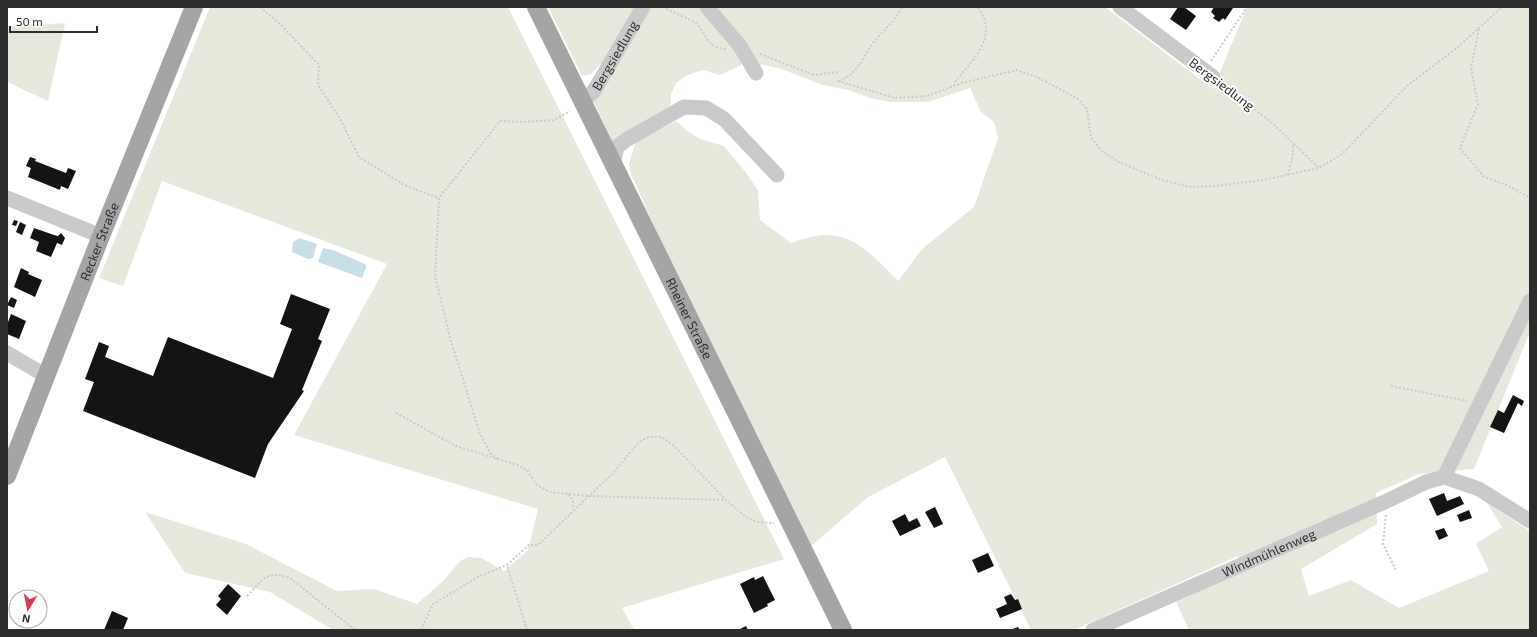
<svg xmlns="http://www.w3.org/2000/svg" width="1537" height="637" font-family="'Exo 2',sans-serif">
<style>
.green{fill:#e4e9db}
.water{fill:#c8dee8}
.building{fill:#141414}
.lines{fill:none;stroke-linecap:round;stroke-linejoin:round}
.path{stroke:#cacaca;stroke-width:2;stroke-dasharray:2 2;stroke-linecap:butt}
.minor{stroke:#cacaca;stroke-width:15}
.major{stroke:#a5a5a5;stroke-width:18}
.labels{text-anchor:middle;stroke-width:4;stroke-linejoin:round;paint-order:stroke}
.street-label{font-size:13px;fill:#2d2d2d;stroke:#fff}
</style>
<rect width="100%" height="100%" fill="#fff"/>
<!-- green -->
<g class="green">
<path d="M 210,7 L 508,7 L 784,559 L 622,608 L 634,630 L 333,630 L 270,592 L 185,573 L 145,512 L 246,544 L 337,591 L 374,589 L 417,604 L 444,580 L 460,561 L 468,557 L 481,558 L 504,571 L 528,550 L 538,509 L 294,435 L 387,264 L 162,181 L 123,286 L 99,278 Z"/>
<path d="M 548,7 L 636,7 L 607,57 L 591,74 L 582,76 Z"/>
<path d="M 650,7 L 702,7 L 744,60 L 741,65 L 720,75 L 704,70 L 690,74 L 677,82 L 671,94 L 671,104 L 661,114 L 613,143 L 594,102 L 596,94 Z"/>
<path d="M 713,7 L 1105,7 L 1213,89 L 1247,7 L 1530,7 L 1530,332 L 1474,469 L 1419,474 L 1376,493 L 1377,524 L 1301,569 L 1309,596 L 1351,580 L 1399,608 L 1489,571 L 1476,544 L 1502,527 L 1487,503 L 1530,531 L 1530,630 L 1189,630 L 1176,602 L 1244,570 L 1238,556 L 1074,630 L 1031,630 L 945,457 L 868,497 L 809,548 L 663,246 L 631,174 L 629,164 L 636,141 L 677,121 L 686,130 L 700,139 L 724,146 L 744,170 L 758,190 L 760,220 L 791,243 C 802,239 815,235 827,235 C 856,234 879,262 898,281 L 922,249 L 974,207 L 998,138 L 994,122 L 981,112 L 970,88 L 928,102 L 890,102 L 870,98 L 848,90 L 823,85 L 779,68 L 758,64 Z"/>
<path d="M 65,23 L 48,101 L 7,82 L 7,27 Z"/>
</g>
<!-- water -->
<g class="water">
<path d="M 299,238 L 317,244 L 313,258 L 308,259 L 292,252 L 293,242 Z"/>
<path d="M 323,248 L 333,250 L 365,264 L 366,267 L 362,278 L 318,262 Z"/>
</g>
<!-- building -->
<g class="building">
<path d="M 1178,7 L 1184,7 L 1196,16 L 1186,30 L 1170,19 Z"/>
<path d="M 1214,7 L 1231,7 L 1233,8 L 1225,20 L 1223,18 L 1219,22 L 1213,18 L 1215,16 L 1211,12 Z"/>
<path d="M 30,157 L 36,159 L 35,161 L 66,173 L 68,168 L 76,171 L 68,189 L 61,186 L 60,190 L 28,177 L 31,168 L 26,166 Z"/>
<path d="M 14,220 L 18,221 L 16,226 L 12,225 Z"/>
<path d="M 20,222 L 26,225 L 22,235 L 16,232 Z"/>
<path d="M 34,228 L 54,235 L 58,236 L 61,233 L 65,238 L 62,245 L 57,243 L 51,257 L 36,251 L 39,242 L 30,238 Z"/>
<path d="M 21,268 L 29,272 L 28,274 L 42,280 L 35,297 L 14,287 Z"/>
<path d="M 291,294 L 330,309 L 318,339 L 322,341 L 302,390 L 304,391 L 268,444 L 255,478 L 83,411 L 94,382 L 85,379 L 99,342 L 109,346 L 105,357 L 153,376 L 168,337 L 273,378 L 292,329 L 280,324 Z"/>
<path d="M 11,297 L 17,300 L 14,308 L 7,305 Z"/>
<path d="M 11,314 L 26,321 L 19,339 L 7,334 L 7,325 Z"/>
<path d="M 1513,395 L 1524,401 L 1522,406 L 1518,403 L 1504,433 L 1490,427 L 1498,410 L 1504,413 Z"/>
<path d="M 1444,493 L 1447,501 L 1460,496 L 1464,504 L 1437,516 L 1429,499 Z"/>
<path d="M 935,507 L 943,524 L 934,528 L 925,512 Z"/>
<path d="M 1469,510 L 1472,518 L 1460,522 L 1457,515 Z"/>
<path d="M 905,514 L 909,522 L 917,518 L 921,526 L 900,536 L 892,521 Z"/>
<path d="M 1444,528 L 1448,536 L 1439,540 L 1435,531 Z"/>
<path d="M 988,553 L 994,566 L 978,573 L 972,560 Z"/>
<path d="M 763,576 L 775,600 L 767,604 L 768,606 L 754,613 L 740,584 L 754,577 L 755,580 Z"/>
<path d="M 228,584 L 241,596 L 227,615 L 216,605 L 221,599 L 218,596 Z"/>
<path d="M 1011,594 L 1015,600 L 1018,599 L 1022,609 L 1000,618 L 996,609 L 1007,604 L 1004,597 Z"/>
<path d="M 112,611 L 128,618 L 123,630 L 104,630 Z"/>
<path d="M 746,626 L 748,630 L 738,630 Z"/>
<path d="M 1018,627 L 1020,630 L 1010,630 Z"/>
</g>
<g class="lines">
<!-- path -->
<g class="path">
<path d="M 260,7 L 279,23 L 319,65 L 318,85 L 339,117 L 359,157 L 406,186 L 439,198"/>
<path d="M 663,7 C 673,13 684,16 694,22 C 708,32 704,48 726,49"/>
<path d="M 1479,29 L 1471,68 L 1478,104 L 1460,148 L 1483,176 L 1509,186 L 1530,198"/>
<path d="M 760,54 L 814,75 L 838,72"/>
<path d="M 1211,61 L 1247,7"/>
<path d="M 838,81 L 895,98 L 927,96 L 962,83 L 1017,70 L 1037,77 L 1078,99 L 1087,109 L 1091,138 L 1102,151 L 1119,162 L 1159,179 L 1189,187 L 1215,186 L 1263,180 L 1319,168 L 1342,154 L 1407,86 L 1458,47 L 1502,7"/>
<path d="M 839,81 C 861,71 861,58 874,42 C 884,30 895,21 902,7"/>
<path d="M 1223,85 L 1272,123 L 1319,168"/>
<path d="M 954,86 L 955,82 C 967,67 985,50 986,31 C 987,22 982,14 978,7"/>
<path d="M 1288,175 L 1293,154 L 1293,143"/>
<path d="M 1391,386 L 1467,401"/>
<path d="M 396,413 L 456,446 L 517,465 L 527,470 L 536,484 L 549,492 L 589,496 L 725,500"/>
<path d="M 498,459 L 491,454 L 480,434 L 451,341 L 435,276 L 439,198 L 500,121 L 523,122 L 554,120 L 570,111"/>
<path d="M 568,495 L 573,500 L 573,510"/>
<path d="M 1386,515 L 1383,544 L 1396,570"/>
<path d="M 247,596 C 264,579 265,570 290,578 L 355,630"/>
<path d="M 421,630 L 433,604 L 480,576 L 507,565"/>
<path d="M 527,630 L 507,565 L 529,545 L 538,545 L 613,473 L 639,442 L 649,437 L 662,437 L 674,446 L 726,500 L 746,517 L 757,522 L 774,523"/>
</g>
<!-- minor -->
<g class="minor">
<path d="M 707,7 L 740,46 L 756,73"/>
<path d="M 1120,7 L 1213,77"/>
<path id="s1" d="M 583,101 L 594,91 L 643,7"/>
<path d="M 613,165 L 617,147 L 626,140 L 684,107 L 706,108 L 724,119 L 777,175"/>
<path d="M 7,198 L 101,236"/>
<path d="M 7,353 L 46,376"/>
<path d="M 1444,477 L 1530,301"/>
<path id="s2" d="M 1093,630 L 1389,500 L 1426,482 L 1444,477 L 1479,489 L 1530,521"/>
</g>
<!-- major -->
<g class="major">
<path id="s3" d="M 536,7 L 843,630"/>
<path id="s4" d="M 7,476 L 101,236 L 194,7"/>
</g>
</g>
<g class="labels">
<!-- street labels -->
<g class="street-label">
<text dy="5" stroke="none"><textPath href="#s1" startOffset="56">Bergsiedlung</textPath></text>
<text transform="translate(1222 84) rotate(37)" y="5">Bergsiedlung</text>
<text dy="5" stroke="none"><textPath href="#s4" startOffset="252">Recker Straße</textPath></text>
<text dy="5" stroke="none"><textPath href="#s3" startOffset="347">Rheiner Straße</textPath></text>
<text dy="5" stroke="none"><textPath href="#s2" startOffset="192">Windmühlenweg</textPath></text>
</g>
</g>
<!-- border -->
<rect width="1537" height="637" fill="none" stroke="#2d2d2d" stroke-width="16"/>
<!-- north arrow -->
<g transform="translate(28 609) rotate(190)"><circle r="19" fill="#ffffff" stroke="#ababab"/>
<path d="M0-3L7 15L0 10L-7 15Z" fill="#d73b53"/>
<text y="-6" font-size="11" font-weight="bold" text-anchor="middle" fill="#2d2d2d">N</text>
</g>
<!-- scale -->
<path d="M10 26v6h87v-6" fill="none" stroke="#2d2d2d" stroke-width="2"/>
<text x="16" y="26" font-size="12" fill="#2d2d2d" stroke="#ffffff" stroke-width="3" paint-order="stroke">50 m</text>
</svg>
